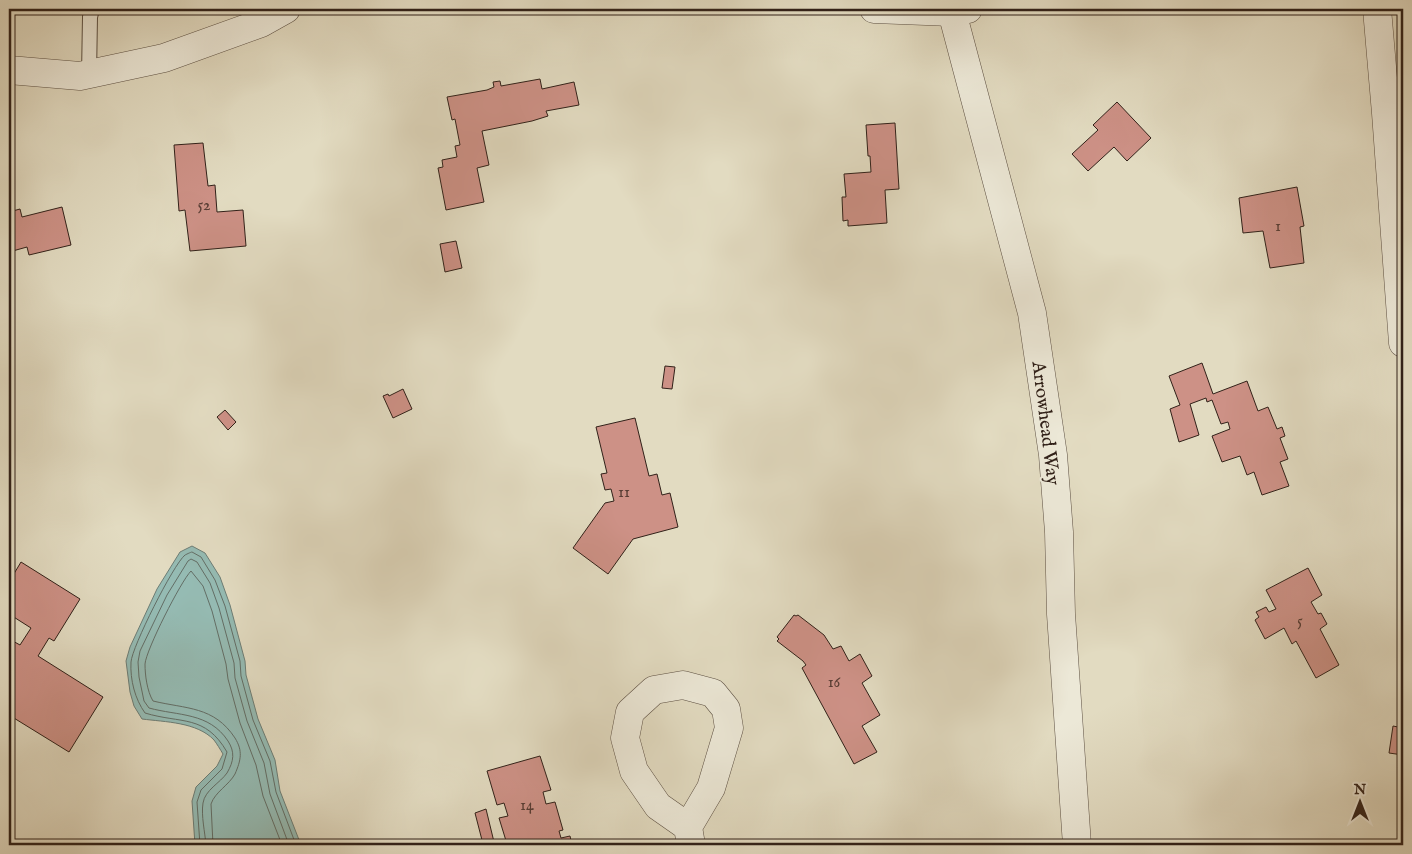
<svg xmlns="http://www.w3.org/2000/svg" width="1412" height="854" font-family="'IM FELL English',serif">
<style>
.water{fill:#95bbb3;stroke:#6d7d75}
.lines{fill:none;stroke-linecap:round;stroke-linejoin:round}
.shore{stroke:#636e66;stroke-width:1}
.building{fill:#cd9186;stroke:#312119}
.lane-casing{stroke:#5d5043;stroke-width:16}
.street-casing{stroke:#5d5043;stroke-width:29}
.lane{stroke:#ece8d7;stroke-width:14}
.street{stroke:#ece8d7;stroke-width:28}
.labels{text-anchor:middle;stroke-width:4;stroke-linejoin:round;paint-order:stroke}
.number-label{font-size:16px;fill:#583d34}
.street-label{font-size:19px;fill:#312119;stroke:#ece8d7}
</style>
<rect width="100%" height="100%" fill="#e2dbc1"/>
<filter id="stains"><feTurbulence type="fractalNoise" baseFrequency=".004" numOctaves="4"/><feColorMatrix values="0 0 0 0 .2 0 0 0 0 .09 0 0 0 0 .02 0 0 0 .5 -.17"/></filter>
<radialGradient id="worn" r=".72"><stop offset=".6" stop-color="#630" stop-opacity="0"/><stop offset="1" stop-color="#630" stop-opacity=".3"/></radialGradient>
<!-- water -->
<path class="water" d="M 192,546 L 205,553 L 220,577 L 230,605 L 245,661 L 246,675 L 258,719 L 275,760 L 280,791 L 301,845 L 195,845 L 192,801 L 196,787 L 217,766 L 223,754 C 220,749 217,744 214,740 C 197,722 165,722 142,719 L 134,706 L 130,692 L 126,661 L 130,647 L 157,589 L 180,552 Z"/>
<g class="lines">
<!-- shore -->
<g class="shore">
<path d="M 200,845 L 197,802 L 201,790 L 222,769 L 227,752 C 205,714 181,724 145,713 C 135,699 130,680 131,662 C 132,647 173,565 185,555 C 185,555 191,552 192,552 L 201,557 L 215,580 L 225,606 L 240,661 L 241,676 L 253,720 L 270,761 L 276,792 L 296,845"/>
<path d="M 206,845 C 205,832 201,816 203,803 C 205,790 220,783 227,773 C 234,761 235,752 228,741 C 209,712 178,716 149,708 L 144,701 L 139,677 L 138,662 L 140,651 L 167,595 L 188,561 L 191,559 L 197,562 L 210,583 L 219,608 L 234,663 L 235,678 L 247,721 L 264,763 L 270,794 L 289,845"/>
<path d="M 213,845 L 211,804 C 215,792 229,785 235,774 C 241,760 243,751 235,738 C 214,706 186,709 153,701 C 147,691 145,675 145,664 C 146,650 181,581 191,571 L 203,586 L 212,611 L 226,664 L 228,679 L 240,723 L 256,765 L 263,796 L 282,845"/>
</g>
</g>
<!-- building -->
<g class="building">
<path d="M 540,79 L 542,89 L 574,82 L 579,105 L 546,111 L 548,116 L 532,121 L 482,131 L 489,165 L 477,168 L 484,202 L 446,210 L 438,168 L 443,167 L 442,160 L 457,157 L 455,146 L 460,145 L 455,119 L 452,120 L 447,97 L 487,90 L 494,87 L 493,82 L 500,81 L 501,86 Z"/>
<path d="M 1117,102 L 1151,138 L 1127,161 L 1114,147 L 1088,171 L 1072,154 L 1098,130 L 1093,125 Z"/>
<path d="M 895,123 L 899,189 L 885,190 L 887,223 L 848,226 L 848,220 L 843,221 L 842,197 L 846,197 L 844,174 L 871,172 L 870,156 L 868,156 L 866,125 Z"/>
<path d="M 203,143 L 208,186 L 215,185 L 217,212 L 243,210 L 246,246 L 190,251 L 185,210 L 179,211 L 174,145 Z"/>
<path d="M 1297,187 L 1304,226 L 1300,227 L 1304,263 L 1270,268 L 1263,231 L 1243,233 L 1239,198 Z"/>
<path d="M 62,207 L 71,245 L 29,255 L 27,247 L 9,252 L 9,212 L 20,209 L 22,217 Z"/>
<path d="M 456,241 L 462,268 L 445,272 L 440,244 Z"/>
<path d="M 1202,363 L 1213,394 L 1247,381 L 1258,411 L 1268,407 L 1277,429 L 1282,427 L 1285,436 L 1280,438 L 1288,459 L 1280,462 L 1289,486 L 1262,495 L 1254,472 L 1247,475 L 1240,456 L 1222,462 L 1212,436 L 1230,429 L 1228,422 L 1221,424 L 1212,400 L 1207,402 L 1206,398 L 1190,404 L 1199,435 L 1179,442 L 1170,409 L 1180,405 L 1169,376 Z"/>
<path d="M 665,366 L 675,367 L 672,389 L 662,388 Z"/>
<path d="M 403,389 L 412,409 L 393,418 L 383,396 L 388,394 L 389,396 Z"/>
<path d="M 225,410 L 236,422 L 228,430 L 217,417 Z"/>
<path d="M 635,418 L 649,476 L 657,474 L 662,495 L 670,493 L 678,527 L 633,539 L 608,574 L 573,548 L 605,503 L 614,501 L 611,489 L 605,490 L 601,474 L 607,473 L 596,427 Z"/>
<path d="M 21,562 L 80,599 L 54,641 L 49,638 L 38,656 L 103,697 L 69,752 L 9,715 L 9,644 L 11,640 L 20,645 L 31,628 L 9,614 L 9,582 Z"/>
<path d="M 1308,568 L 1322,595 L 1311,602 L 1318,614 L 1321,613 L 1327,624 L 1320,629 L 1339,665 L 1316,678 L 1296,641 L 1292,644 L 1284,628 L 1265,639 L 1255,620 L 1259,617 L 1256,612 L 1266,607 L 1269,612 L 1276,609 L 1266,590 Z"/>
<path d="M 794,615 L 796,616 L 798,615 L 824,635 L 833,649 L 841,646 L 849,661 L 860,654 L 872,676 L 862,683 L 880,715 L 862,726 L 877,752 L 854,764 L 802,668 L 806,665 L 803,661 L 777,641 L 779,639 L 777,637 Z"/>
<path d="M 1393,726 L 1403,728 L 1403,755 L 1389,753 Z"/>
<path d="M 540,756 L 551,790 L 543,792 L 546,804 L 555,802 L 563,830 L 559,831 L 561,838 L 570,836 L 572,845 L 521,845 L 520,841 L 507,844 L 499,818 L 508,816 L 504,803 L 497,805 L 487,771 Z"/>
<path d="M 486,809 L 494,842 L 483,844 L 475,813 Z"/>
</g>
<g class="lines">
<!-- lane casing -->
<g class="lane-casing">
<path id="lane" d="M 89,75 L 90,17 L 92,9"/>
</g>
<!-- street casing -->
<g class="street-casing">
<g id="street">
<path d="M 874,9 L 952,12 L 968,9"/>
<path d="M 1377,9 L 1386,113 L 1403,343"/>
<path d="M 952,12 L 1032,313 L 1053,455 L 1059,532 L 1061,614 L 1077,845"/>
<path d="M 9,70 L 80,76 L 164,58 L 261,23 L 286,9"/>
<path d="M 688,827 L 658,806 L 634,771 L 625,738 L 630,712 L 654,690 L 683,685 L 713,693 L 726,709 L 729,728 L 711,788 L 688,827 L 691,845"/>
</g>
</g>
<!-- lane -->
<use href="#lane" class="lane"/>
<!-- street -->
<use href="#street" class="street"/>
</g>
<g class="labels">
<!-- number labels -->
<g class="number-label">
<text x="204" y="210">52</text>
<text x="1278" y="231">1</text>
<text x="624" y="497">11</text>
<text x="1300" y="626">5</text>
<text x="834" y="687">16</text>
<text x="527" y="810">14</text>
</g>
<!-- street labels -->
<g class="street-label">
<text transform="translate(1047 423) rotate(83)" y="7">Arrowhead Way</text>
</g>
</g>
<!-- margin -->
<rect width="1412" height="854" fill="none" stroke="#e2dbc1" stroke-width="30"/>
<rect x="10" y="10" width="1392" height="834" fill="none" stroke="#312119" stroke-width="2.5"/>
<rect x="15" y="15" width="1382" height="824" fill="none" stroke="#312119"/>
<!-- north arrow -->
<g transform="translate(1360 802)" stroke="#ece8d7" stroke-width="4" paint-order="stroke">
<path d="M0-4L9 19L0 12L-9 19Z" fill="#312119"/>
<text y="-8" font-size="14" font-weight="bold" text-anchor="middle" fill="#312119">N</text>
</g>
<rect width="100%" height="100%" filter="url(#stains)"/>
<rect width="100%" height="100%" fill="url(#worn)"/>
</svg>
